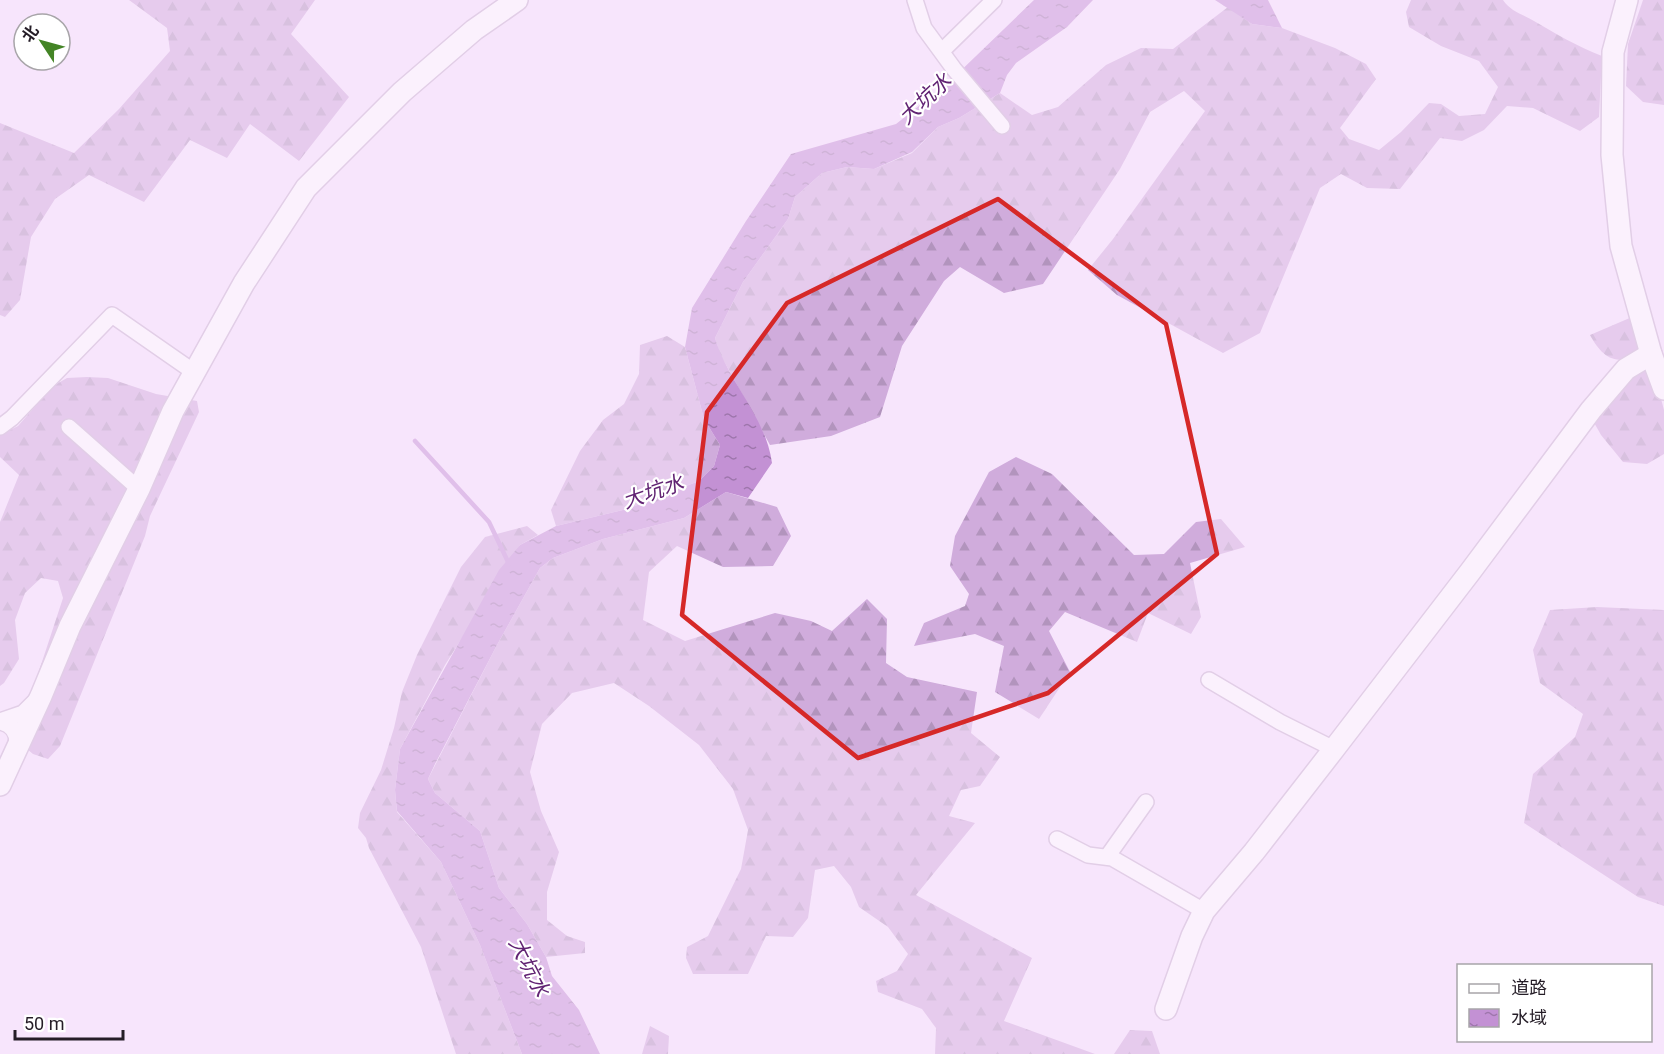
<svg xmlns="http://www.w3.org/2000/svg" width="1664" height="1054" font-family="Roboto,'Noto Sans SC',sans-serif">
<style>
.forest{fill:url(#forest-firs)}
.water{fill:url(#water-ripples)}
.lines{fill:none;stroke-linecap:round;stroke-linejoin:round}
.stream{stroke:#c391d4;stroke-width:4.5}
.street-casing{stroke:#c7b2ce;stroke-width:18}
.secondary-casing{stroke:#c7b2ce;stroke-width:24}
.street{stroke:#fff;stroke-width:15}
.secondary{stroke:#fff;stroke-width:21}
.marked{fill:none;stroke:#d62828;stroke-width:4.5;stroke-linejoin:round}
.labels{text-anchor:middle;stroke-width:4.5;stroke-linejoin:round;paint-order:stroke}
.water-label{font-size:21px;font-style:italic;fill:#612373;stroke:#fff}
</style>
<defs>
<pattern id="forest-firs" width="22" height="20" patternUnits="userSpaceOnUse" patternTransform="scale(1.5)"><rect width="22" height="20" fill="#d0acdc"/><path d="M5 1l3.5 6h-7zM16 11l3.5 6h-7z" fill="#b294bd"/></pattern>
<pattern id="water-ripples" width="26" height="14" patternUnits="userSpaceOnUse" patternTransform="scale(1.5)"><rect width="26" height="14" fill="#c391d4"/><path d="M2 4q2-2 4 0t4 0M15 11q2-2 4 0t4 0" fill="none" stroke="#9e76ac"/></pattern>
</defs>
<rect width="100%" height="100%" fill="#f7e5fc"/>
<!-- forest -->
<g class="forest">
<path d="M 129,0 L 315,0 L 291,34 L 349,97 L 299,161 L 250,124 L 227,158 L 190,140 L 144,202 L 89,175 L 55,199 L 31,237 L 20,300 L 5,317 L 0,315 L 0,123 L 74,153 L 119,109 L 170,51 L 167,28 Z"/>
<path d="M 1411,0 L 1503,0 C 1510,11 1522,14 1534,21 C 1556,34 1577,46 1602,56 L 1599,117 L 1580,131 L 1533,108 L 1507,106 L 1484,130 L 1462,141 L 1440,138 L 1400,189 L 1367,188 L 1341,174 L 1320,188 L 1260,333 L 1223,353 L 1117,295 L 1088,270 L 1113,239 L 1205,111 L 1184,91 L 1150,112 L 1120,169 L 1043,284 L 1004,293 L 960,267 L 944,281 L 902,346 L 880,417 L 831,436 L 770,445 L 720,354 L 715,338 L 743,282 L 788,219 L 795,197 L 822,173 L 847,167 L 874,169 L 912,153 L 938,127 L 959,118 L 1000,93 L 1032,115 L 1058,107 L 1106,65 L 1141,48 L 1173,49 L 1228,7 L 1252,24 L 1282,28 L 1335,48 L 1366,64 L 1376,79 L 1340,128 L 1349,139 L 1379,150 L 1401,132 L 1429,103 L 1441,104 L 1459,116 L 1485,114 L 1498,87 L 1479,61 L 1441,46 L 1409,27 L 1406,12 Z"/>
<path d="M 1643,0 L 1664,0 L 1664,105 L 1643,102 L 1626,86 L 1628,44 Z"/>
<path d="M 1632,317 L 1642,349 C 1637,352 1630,358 1625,359 C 1608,363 1597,348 1590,335 Z"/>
<path d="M 667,336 L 685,347 L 704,419 L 720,445 L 714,466 L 699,481 L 627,509 L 556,526 L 551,510 L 580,451 L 603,420 L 624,404 L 639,374 L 640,345 Z"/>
<path d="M 1644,370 L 1655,376 L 1664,410 L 1664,454 L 1647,464 L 1623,462 L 1601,435 L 1592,419 L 1625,379 Z"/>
<path d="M 87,377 L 108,378 L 156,394 L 197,401 L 199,412 L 150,516 L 145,536 L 60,746 L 48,759 L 33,754 L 27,749 L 43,712 L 36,680 L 63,598 L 58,581 L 41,578 L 25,593 L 15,620 L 19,659 L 4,683 L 0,686 L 0,522 L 19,475 L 0,457 L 0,435 L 18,426 L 53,386 L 67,378 Z"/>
<path d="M 1016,457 L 1052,474 L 1134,555 L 1164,554 L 1196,522 L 1221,519 L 1245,547 L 1190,563 L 1201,617 L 1191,634 L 1148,613 L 1137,642 L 1065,612 L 1049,631 L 1070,672 L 1039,719 L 995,692 L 1004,646 L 975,634 L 914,646 L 924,623 L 965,606 L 969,594 L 950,566 L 955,536 L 989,472 Z"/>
<path d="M 726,492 L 777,507 L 791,536 L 773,566 L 723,567 L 677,546 L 649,572 L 643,620 L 685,641 L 775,613 L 811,621 L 832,631 L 867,599 L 887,619 L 886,663 L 907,677 L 977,692 L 971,733 L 1000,757 L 980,786 L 961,790 L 949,816 L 975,823 L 916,895 L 1032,958 L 1004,1021 L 1095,1054 L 935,1054 L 936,1028 L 922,1009 L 878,992 L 876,981 L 897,971 L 908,954 L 888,927 L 859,907 L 851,887 L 834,866 L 815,870 L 808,918 L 793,937 L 766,936 L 748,974 L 693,974 L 686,958 L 687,947 L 708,936 L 741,869 L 748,830 L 733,789 L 699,745 L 649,706 L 614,683 L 572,693 L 542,724 L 530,772 L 541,811 L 559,852 L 547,892 L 547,920 L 567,936 L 585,942 L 585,953 L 546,957 L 527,924 L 499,888 L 480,831 L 435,793 L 428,779 L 497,645 L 540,568 L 553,558 L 603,539 L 684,518 Z"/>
<path d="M 527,526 L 538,535 L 520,545 L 445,665 L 400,749 L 395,790 L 397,812 L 441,862 L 480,945 L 522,1054 L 456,1054 L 421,947 L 369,848 L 366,838 L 358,828 L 360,813 L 381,770 L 394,728 L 402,692 L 417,655 L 461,567 L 485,537 Z"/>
<path d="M 1597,607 L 1664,610 L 1664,906 L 1638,897 L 1524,823 L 1533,774 L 1575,737 L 1583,714 L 1540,683 L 1533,650 L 1550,610 Z"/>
<path d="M 650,1026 L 669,1036 L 668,1054 L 642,1054 Z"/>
<path d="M 1130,1030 L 1152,1031 L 1160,1054 L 1114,1054 Z"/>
</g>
<!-- water -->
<g class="water">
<path d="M 1034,0 L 1093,0 L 1067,27 L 1016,63 L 1007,75 L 1000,93 L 959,118 L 938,127 L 912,152 L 874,169 L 847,167 L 822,173 L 795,197 L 788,219 L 743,282 L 715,338 C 728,382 766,417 772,463 L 748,498 L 726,492 L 684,518 L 603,539 L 553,558 L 540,568 L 497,645 L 435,764 L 428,779 L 435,793 L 480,831 L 499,888 L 527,924 L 546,957 L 552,976 L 579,1010 L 600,1054 L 522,1054 L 480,945 L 441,862 L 397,811 L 395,790 L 400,749 L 499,570 L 520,545 L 556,526 L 627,509 L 699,481 L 714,466 L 720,445 L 704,419 L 685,347 L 692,308 L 746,221 L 791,154 L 896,124 L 948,83 Z"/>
<path d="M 1215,0 L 1268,0 L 1282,28 L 1252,24 Z"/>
</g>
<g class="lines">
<!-- stream -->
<path class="stream" d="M 415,441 L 489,522 L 509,564"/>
<!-- street casing -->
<g class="street-casing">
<g id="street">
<path d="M 915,0 L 924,28 L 954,69 L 1002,126"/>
<path d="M 942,51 L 994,0"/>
<path d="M 0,427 L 12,418 L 112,315 L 194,372"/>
<path d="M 69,427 L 139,489"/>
<path d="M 1209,680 L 1280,722 L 1334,749"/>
<path d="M 0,721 L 23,713 L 36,700"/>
<path d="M 0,722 C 14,725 19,735 16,749"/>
<path d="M 1057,839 L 1088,855 L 1112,858 L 1204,911"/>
<path d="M 1107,857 L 1146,802"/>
</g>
</g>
<!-- secondary casing -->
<g class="secondary-casing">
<g id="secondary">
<path d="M 1627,0 L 1613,52 L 1612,155 L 1621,246 L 1651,354 L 1664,389"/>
<path d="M 0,785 L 41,696 L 70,626 L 139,489 L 173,411 L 244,283 L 306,188 L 402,92 L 474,30 L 517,0"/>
<path d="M 1166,1009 L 1192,936 L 1204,911 L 1254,852 L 1334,749 L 1470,572 L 1591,410 L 1626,369 L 1651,354"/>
</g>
</g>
<!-- street -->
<use href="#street" class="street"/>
<!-- secondary -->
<use href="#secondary" class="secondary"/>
</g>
<!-- marked area -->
<path d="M0 0H1664V1054H0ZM 998,199 L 1166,324 L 1217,554 L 1048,693 L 858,758 L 682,615 L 707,412 L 787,303 Z" fill="#f7e5fc" fill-opacity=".55" fill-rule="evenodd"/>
<path class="marked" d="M 998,199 L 1166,324 L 1217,554 L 1048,693 L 858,758 L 682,615 L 707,412 L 787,303 Z"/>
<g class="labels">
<!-- water labels -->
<g class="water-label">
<text transform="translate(925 99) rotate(-43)" y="7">大坑水</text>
<text transform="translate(653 492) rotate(-19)" y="7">大坑水</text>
<text transform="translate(529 967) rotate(63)" y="7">大坑水</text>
</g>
</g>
<!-- legend -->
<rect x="1457" y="964" width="195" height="78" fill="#ffffff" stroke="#a8a5a9" stroke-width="1.5"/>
<rect x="1469" y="984" width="30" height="9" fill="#ffffff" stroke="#a8a5a9" stroke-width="1.5"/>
<text x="1511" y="994" font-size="18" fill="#251d27">道路</text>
<rect x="1469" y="1009" width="30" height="18" fill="url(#water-ripples)" stroke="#a8a5a9" stroke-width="1.5"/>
<text x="1511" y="1024" font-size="18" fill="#251d27">水域</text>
<!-- north arrow -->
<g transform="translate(42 42) rotate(306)"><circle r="28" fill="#ffffff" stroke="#a8a5a9" stroke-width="1.5"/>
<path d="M0-4.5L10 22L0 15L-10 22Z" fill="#438425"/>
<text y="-9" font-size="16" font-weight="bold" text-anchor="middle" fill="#251d27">北</text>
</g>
<!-- scale -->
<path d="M15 1030v9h108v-9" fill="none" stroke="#251d27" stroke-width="3"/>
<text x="24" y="1030" font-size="18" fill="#251d27" stroke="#ffffff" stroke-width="4.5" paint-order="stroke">50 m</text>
</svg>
